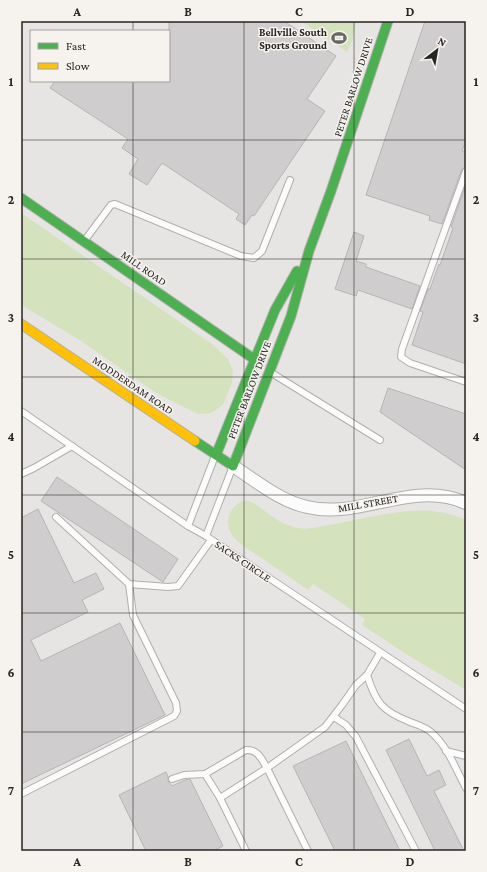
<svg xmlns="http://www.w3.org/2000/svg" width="487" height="872" font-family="'Crimson Pro',serif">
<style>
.green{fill:#d4e2be}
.building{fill:#cfcdcd;stroke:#b6b5b4}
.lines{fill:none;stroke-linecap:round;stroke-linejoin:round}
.lane-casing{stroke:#b1afad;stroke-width:8}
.street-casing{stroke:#b1afad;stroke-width:14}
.fast-casing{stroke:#b1afad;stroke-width:11}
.slow-casing{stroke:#b1afad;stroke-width:11}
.lane{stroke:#fbfbfb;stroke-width:6}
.street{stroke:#fbfbfb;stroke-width:12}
.fast{stroke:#4caf50;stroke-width:9}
.slow{stroke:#ffc107;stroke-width:9}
.grid{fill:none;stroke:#262523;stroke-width:1;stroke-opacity:0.55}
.labels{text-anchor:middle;stroke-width:3;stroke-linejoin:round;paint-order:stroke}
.poi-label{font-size:11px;font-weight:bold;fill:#262523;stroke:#f6f2ee;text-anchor:end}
.street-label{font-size:11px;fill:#262523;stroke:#f6f2ee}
.neatline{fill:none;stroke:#262523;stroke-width:1.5}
.grid-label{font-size:13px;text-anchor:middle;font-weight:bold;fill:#262523}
</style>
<rect width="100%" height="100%" fill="#e7e5e3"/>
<!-- green -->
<g class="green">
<path d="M 301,21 L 357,21 C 353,33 354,41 347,52 Z"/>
<path d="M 21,213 L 212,344 L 228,359 L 233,371 L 232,382 L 223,405 L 211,413 L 198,414 L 158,394 L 78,339 L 21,305 Z"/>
<path d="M 243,501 L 248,501 L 254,503 C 272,516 288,532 312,528 C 331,525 350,521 369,517 C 404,511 432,505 466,520 L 466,690 L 406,654 L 362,625 L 365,619 L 313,584 L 308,590 C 292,579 276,568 260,557 C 251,551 240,545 233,536 C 223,523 229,506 243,501 Z"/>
</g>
<!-- building -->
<g class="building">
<path d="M 169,21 L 284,21 L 336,56 L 307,99 L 325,111 L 254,216 L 252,215 L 245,225 L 236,219 L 239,214 L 162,163 L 147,185 L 129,174 L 138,159 L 122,148 L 128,139 L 50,88 L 55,81 L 169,81 Z"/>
<path d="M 425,21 L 466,21 L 466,140 L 462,151 L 466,152 L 466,167 L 462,169 L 442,224 L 429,220 L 430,216 L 366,195 Z"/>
<path d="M 466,184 L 466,364 L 412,345 L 423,312 L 420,311 L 428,289 L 430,289 L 439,264 L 440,265 L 453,228 L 451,227 Z"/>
<path d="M 354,232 L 364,236 L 356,261 L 366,264 L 366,267 L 420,286 L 412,309 L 358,290 L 356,296 L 335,289 Z"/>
<path d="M 388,388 L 466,414 L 466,470 L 380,412 Z"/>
<path d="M 57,477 L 178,559 L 163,582 L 41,501 Z"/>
<path d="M 38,509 L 74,583 L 96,573 L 104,589 L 82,600 L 88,612 L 31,640 L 41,661 L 120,623 L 165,715 L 21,784 L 21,518 Z"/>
<path d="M 409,739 L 427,776 L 439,770 L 446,785 L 434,791 L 464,851 L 435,851 L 386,750 Z"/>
<path d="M 346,741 L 400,851 L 335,851 L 293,766 Z"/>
<path d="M 166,772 L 168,777 L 168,781 L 172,786 L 185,780 L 190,779 L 223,846 L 213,851 L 146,851 L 119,795 Z"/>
</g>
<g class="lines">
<!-- lane casing -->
<g class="lane-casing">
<g id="lane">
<path d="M 466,171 L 402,349 L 401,357 L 410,363 L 466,382"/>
<path d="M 85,240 L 111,205 L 115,204 L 241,256 L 254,258 L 262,251 L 290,180"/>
<path d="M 270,372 L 380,440"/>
<path d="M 21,411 L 188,526 L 206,536 L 466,709"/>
<path d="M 21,474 L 34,468 L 72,446"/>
<path d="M 56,517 L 129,584 L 168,587 L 178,586 L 211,540"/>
<path d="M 188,526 L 215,456"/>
<path d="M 206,536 L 233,466"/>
<path d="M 367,675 C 376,703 382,711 410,722 C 418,725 426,727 432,733 C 448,747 456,770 466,788"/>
<path d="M 334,717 L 346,725 L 356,737 L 416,851"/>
<path d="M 446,751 L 466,756"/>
<path d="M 205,774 L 220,798 L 246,851"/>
<path d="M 172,779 L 184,775 L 205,774 L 246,750 C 258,749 262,760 267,768 L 220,798"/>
<path d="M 21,794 L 174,716 L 177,711 L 176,703 L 133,615 L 129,584"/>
<path d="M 308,851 L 267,768 L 325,727 L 342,705 L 356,685 L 367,675 L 380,653"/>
</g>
</g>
<!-- street casing -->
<g class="street-casing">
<path id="street" d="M 233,466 C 256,481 280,501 307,507 C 360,520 412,479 466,503"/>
</g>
<!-- fast casing -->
<g class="fast-casing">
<g id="fast">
<path d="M 21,198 L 254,359"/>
<path d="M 195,441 L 233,466 L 291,316 L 309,251 L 331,191 L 388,21"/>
<path d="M 216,455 L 275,310 L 297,271"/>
</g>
</g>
<!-- slow casing -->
<g class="slow-casing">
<path id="slow" d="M 21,324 L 195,441"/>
</g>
<!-- lane -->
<use href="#lane" class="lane"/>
<!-- street -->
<use href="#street" class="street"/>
<!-- fast -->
<use href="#fast" class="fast"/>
<!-- slow -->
<use href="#slow" class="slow"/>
</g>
<!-- grid -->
<path class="grid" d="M 133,21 L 133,31M 244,21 L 244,851M 354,21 L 354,851M 133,81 L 133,851M 21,140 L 466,140M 21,259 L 466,259M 21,377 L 466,377M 21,495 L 466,495M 21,613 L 466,613M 21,732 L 466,732"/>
<!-- icons -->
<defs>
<g id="stadium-bare" transform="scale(1.2)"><path d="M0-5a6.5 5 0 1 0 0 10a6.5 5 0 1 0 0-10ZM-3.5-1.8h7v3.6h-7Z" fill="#6a6866" stroke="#f6f2ee" stroke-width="2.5" paint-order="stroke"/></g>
</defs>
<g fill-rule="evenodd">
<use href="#stadium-bare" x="339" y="38"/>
</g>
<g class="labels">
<!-- poi labels -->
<g class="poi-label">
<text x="327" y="36">Bellville South<tspan x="327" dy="13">Sports Ground</tspan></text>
</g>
<!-- street labels -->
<g class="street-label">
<text transform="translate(353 87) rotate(-72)" y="4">PETER BARLOW DRIVE</text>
<text transform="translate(144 268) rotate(35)" y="4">MILL ROAD</text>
<text transform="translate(133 385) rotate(34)" y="4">MODDERDAM ROAD</text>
<text transform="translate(249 390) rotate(-69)" y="4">PETER BARLOW DRIVE</text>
<text transform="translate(368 503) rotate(-10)" y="4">MILL STREET</text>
<text transform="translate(243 561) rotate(34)" y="4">SACKS CIRCLE</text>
</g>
</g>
<!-- border -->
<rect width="487" height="872" fill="none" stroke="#f6f2ee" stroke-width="44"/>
<!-- legend -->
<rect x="30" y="30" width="140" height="52" fill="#f6f2ee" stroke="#a3a09d"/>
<rect x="38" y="43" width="20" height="6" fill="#4caf50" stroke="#a3a09d"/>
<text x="66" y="50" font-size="12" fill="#262523">Fast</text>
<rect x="38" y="63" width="20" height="6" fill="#ffc107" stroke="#a3a09d"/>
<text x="66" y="70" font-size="12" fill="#262523">Slow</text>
<!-- north arrow -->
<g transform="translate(437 50) rotate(31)" stroke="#f6f2ee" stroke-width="3" paint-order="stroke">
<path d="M0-3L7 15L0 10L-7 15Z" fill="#262523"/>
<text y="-6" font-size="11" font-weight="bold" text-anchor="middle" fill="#262523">N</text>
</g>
<rect x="22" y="22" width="443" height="828" class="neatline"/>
<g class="grid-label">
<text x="77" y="16">A</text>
<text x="188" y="16">B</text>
<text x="299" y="16">C</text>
<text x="410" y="16">D</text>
<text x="11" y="86">1</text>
<text x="476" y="86">1</text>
<text x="11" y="204">2</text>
<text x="476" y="204">2</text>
<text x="11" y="322">3</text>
<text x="476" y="322">3</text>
<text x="11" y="441">4</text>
<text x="476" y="441">4</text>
<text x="11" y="559">5</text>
<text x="476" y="559">5</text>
<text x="11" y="677">6</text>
<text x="476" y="677">6</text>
<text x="11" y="795">7</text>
<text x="476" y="795">7</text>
<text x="77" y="866">A</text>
<text x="188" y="866">B</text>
<text x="299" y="866">C</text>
<text x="410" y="866">D</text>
</g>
</svg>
